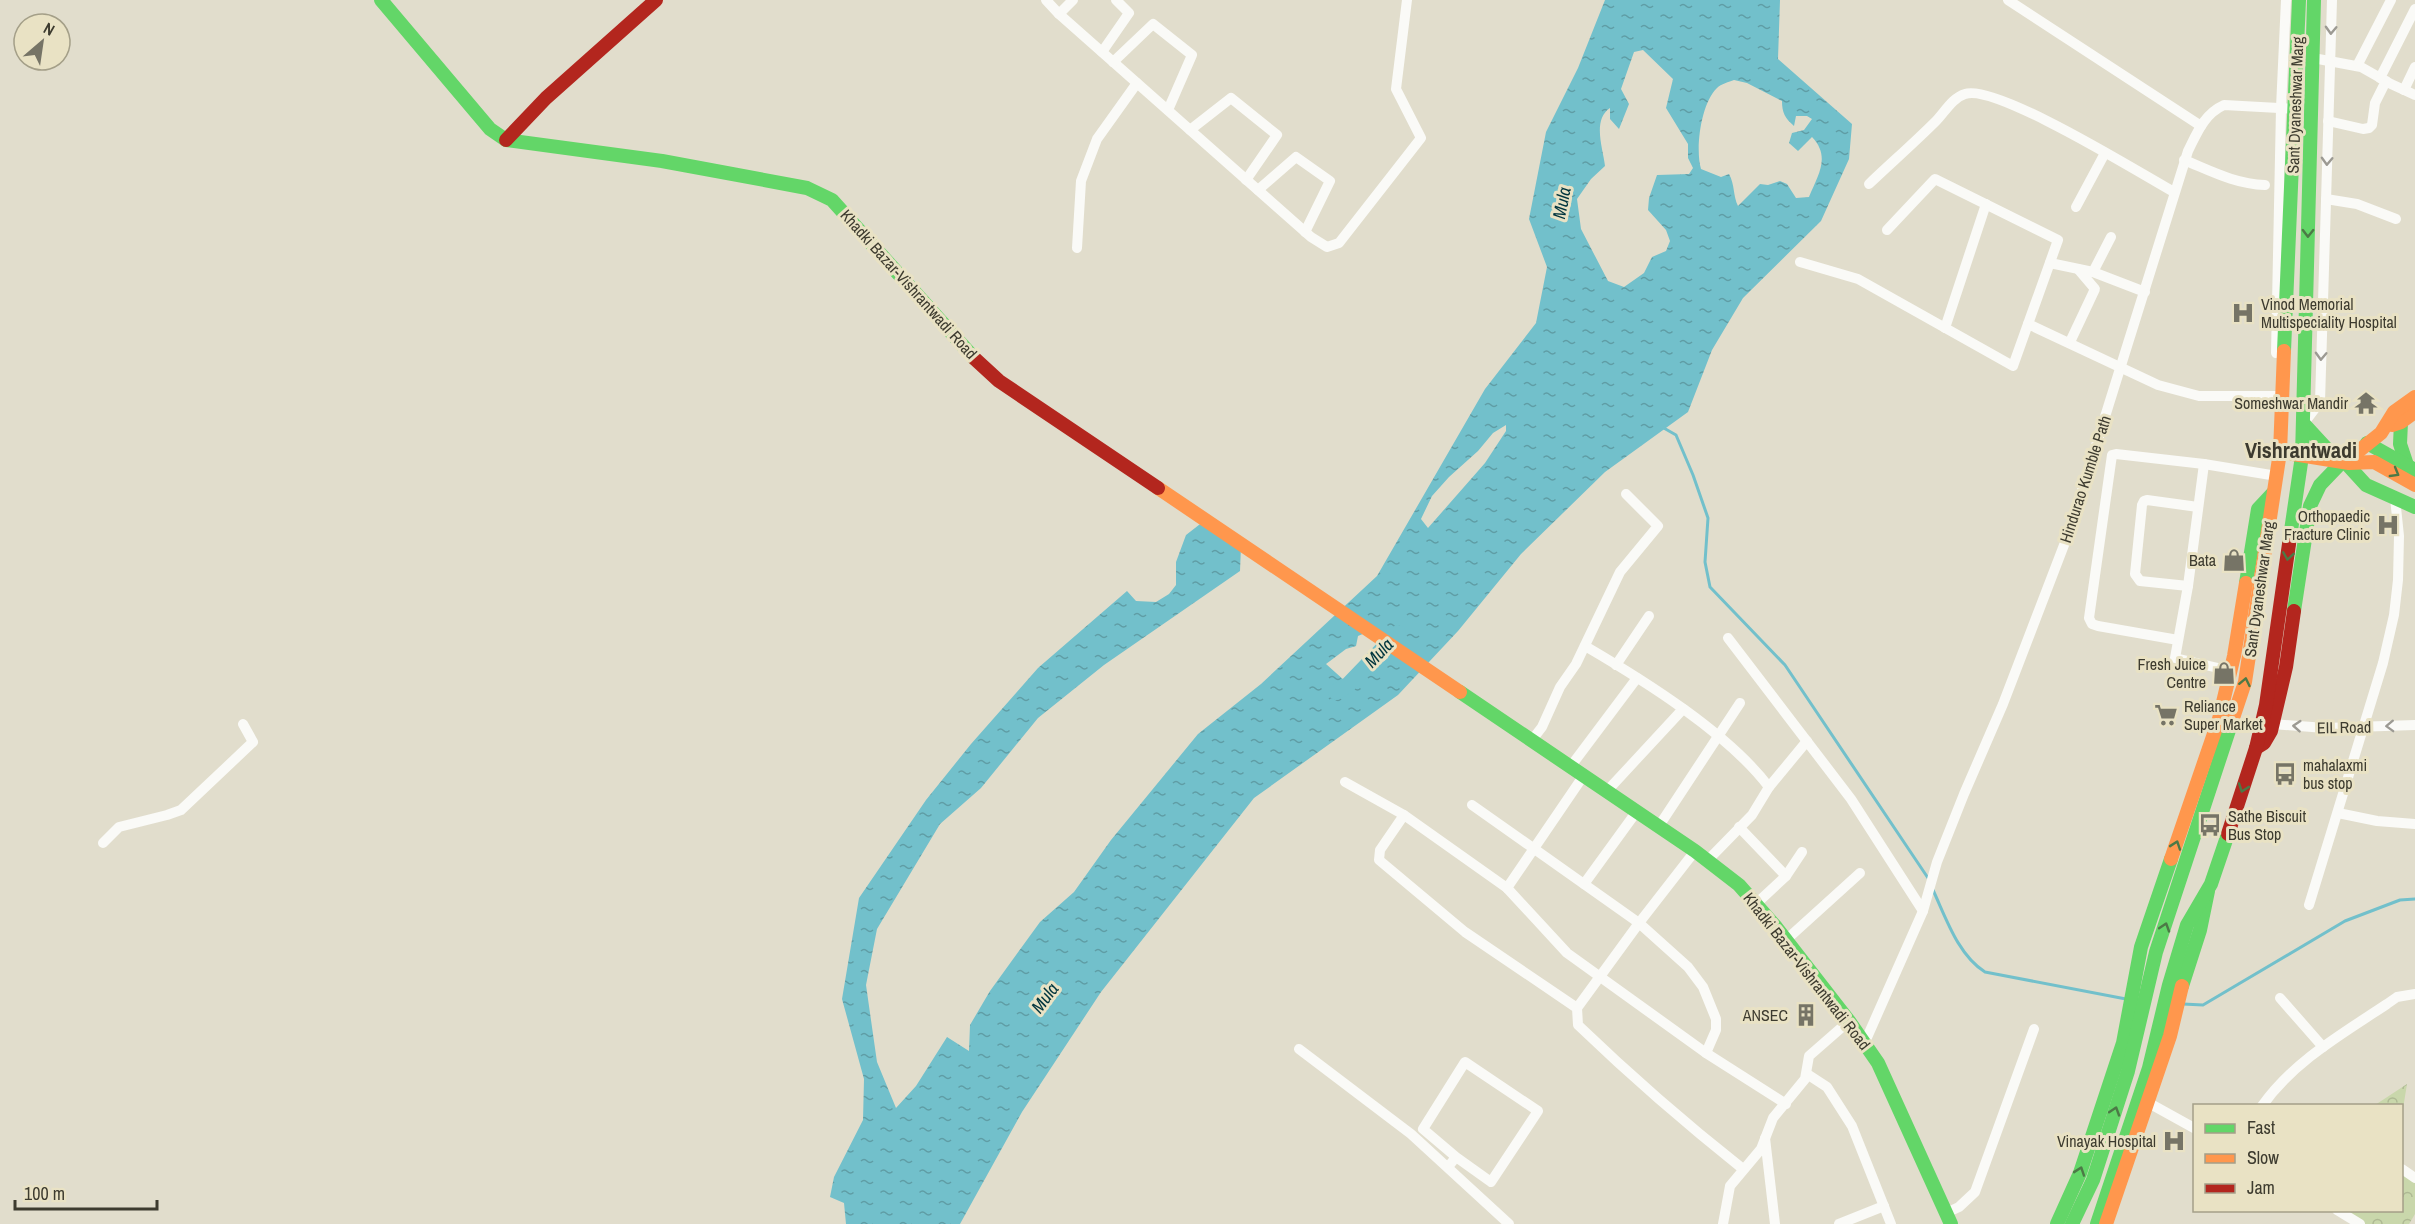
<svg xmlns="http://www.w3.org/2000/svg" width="2415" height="1224" font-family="'Archivo Narrow',sans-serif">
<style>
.park{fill:url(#park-crowns)}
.water{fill:url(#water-ripples);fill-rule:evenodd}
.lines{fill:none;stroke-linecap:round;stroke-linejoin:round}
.stream{stroke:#72c0cb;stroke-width:3}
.river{stroke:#72c0cb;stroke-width:16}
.street{stroke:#fafaf7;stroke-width:10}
.fast{stroke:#63d668;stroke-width:14}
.slow{stroke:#ff974d;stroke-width:14}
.jam{stroke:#b3261e;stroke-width:14}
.oneway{stroke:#9c9a93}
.oneway2{stroke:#4c7946}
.labels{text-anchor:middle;stroke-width:6;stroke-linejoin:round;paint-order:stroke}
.street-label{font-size:16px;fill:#3d3b2f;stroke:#e9e2c4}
.poi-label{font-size:16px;fill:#3d3b2f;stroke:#e9e2c4;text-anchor:end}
.water-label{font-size:18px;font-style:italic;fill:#00353e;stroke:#e9e2c4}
.district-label{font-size:22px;font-weight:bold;fill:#3d3b2f;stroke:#e9e2c4}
</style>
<defs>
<pattern id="park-crowns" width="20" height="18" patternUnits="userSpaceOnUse" patternTransform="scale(1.5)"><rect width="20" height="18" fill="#c9d7ab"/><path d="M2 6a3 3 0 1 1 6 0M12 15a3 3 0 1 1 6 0" fill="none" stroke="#aeb993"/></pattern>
<pattern id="water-ripples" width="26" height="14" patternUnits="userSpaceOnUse" patternTransform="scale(1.5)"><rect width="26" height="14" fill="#72c0cb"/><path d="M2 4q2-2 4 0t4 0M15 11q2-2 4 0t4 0" fill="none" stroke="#5f9da5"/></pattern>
</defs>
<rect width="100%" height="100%" fill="#e1ddcc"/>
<!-- park -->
<g class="park">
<path d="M 2407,1084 L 2402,1115 L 2402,1106 L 2375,1105 Z"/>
<path d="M 2402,1169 L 2415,1178 L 2415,1214 L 2409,1224 L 2360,1224 L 2337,1211 L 2402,1210 Z"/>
</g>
<!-- water -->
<path class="water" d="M 1605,0 L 1780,0 L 1778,59 L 1852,124 L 1849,159 L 1821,221 L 1743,298 L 1712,350 L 1688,412 L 1605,472 L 1521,554 L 1458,631 L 1398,695 L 1254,798 L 1101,992 L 1022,1112 L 960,1224 L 846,1224 L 844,1203 L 830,1197 L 834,1177 L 863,1120 L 864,1079 L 842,999 L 859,898 L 926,800 L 971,744 L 1038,668 L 1127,591 L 1136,601 L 1156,602 L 1169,594 L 1176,585 L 1176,562 L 1186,535 L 1204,521 L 1241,546 L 1240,571 L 1104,665 L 1038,718 L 981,788 L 940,824 L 877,929 L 866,985 L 877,1062 L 896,1108 L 916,1086 L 947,1037 L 969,1051 L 970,1025 L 990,991 L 1040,922 L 1074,892 L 1111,840 L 1198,734 L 1261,684 L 1377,576 L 1485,389 L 1536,323 L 1547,267 L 1529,219 L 1546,132 L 1578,68 ZM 1643,50 L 1673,79 L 1666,108 L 1688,144 L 1688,158 L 1693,168 L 1689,174 L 1657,175 L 1649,198 L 1648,210 L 1666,230 L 1670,241 L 1666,251 L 1652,257 L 1644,273 L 1624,287 L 1608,281 L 1581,229 L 1577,199 L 1591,179 L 1605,166 C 1603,148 1592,120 1610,108 L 1610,119 L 1619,129 L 1629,104 L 1621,89 L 1634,52 ZM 1734,80 L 1747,83 L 1782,101 C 1782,113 1785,118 1794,126 L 1796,116 L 1807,116 L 1812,119 L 1804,130 L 1792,133 L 1789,143 L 1798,151 L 1812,137 C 1831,157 1818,175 1809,197 L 1796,198 L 1787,184 L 1780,181 L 1768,185 L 1760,184 L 1738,206 C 1733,196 1735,185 1729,174 L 1721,177 L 1701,169 C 1695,149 1701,103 1717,88 C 1721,84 1729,82 1734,80 ZM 1506,425 L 1506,431 L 1485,463 L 1428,528 L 1421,519 L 1432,496 L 1449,477 L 1478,451 L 1493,433 ZM 1372,630 L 1391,640 L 1388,658 L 1364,677 L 1345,681 L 1326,664 L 1346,649 L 1356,646 L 1358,636 Z"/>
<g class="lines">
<!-- stream -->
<g class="stream">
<path d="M 1662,427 L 1676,435 L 1693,475 L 1708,518 L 1705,562 L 1710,587 L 1785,665 L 1928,878"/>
<path d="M 1933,890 C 1946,918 1958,955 1985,972 L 2126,999"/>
<path d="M 2183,1004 L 2203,1005 L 2345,921 L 2400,900 L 2415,899"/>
</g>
<!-- river -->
<path class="river" d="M 1336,692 L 1348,685 L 1398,633"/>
<!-- street -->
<g class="street">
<path d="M 1046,0 L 1059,14 L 1311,237 L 1327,247 L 1339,243 L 1421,138 L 1396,89 L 1407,0"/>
<path d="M 2008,0 L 2201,126"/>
<path d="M 1059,14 L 1073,0"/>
<path d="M 1102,52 L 1129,13 L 1116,0"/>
<path d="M 2313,58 L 2361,67 L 2391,84 L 2415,95"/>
<path d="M 1113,62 L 1153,24 L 1192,55 L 1168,110"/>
<path d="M 2357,66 L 2391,0"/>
<path d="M 2380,78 L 2415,9"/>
<path d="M 2404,90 L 2415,67"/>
<path d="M 2328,121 L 2363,129 L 2369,128 L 2372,125 L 2375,103 L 2386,81"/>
<path d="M 1190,130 L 1231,98 L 1277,135 L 1246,180"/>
<path d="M 2184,160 C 2211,171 2235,184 2265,185"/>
<path d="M 1869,184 C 1891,163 1914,143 1936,121 C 1945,112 1952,98 1965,94 C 1995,83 2140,173 2174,192"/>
<path d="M 1258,190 L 1296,157 L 1330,181 L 1305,232"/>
<path d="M 2326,199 L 2357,204 L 2396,219"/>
<path d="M 2076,207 L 2105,153"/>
<path d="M 1077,248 L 1081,181 L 1097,139 L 1137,83"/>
<path d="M 1800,262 L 1858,279 L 2013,366 L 2058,240 L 1935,179 L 1887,230"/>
<path d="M 2050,263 L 2093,272 L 2145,292"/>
<path d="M 2093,272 L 2111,237"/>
<path d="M 2028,324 L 2158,385 L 2199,396 L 2275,396"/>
<path d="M 1945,328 L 1986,204"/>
<path d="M 2070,342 L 2095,289 L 2078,269"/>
<path d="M 2276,353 L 2281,108 L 2286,0"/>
<path d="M 2304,423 L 2320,402 L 2332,0"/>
<path d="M 2204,464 L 2188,586 L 2175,658 L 2231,671"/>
<path d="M 2188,586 L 2140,581 L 2135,574 L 2142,505 L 2144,501 L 2147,500 L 2198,507"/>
<path d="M 1728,638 L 1851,799 L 1923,911"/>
<path d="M 2178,640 L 2098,626 L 2092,624 L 2089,618 L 2112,455 L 2116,454 L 2204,464 L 2277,476"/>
<path d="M 1585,646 C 1645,681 1728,733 1769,787"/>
<path d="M 1616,665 L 1649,616"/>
<path d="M 2272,724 L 2325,728 L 2415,725"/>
<path d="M 1532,740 L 1542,727 L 1560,687 L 1576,664 L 1620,572 L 1658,526 L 1626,494"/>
<path d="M 1571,766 L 1637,678"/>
<path d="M 1345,782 L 1404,815 L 1507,888 L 1567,953 L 1706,1053 L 1786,1104"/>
<path d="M 1607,791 L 1683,709"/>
<path d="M 1472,805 L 1639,923 L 1688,967 L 1703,987 L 1716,1019 L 1716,1030 L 1706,1053"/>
<path d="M 2338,813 L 2377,821 L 2415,824"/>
<path d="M 1404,815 L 1380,850 L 1379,860 L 1465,932 L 1577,1008 L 1578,1025 C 1631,1076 1685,1123 1743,1169"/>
<path d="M 1659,826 L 1740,703"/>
<path d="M 1739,827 L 1786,876"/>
<path d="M 103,843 L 119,827 L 167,815 L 181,810 L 253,742 L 243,724"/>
<path d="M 1708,860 L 1752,815 L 1769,787 L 1807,741"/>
<path d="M 1584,884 L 1637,811"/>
<path d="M 1507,888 L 1584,775"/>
<path d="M 1757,903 L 1786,876 L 1802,852"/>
<path d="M 2309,905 L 2383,663 L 2394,615 L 2398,580 L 2399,536 L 2395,498"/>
<path d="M 1786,940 L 1860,873"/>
<path d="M 2280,998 L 2323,1047"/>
<path d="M 1577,1008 L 1639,923 L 1695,851"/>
<path d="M 1865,1042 L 1923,911 L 1937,862 L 1964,794 L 2003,704 L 2069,532 L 2188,151 C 2197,133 2204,114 2224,105 L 2295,109"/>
<path d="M 1299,1049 L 1411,1134 L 1509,1224"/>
<path d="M 1807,1074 L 1827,1087 L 1852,1126 L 1891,1224"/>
<path d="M 2147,1102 L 2194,1128"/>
<path d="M 2262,1106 C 2294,1061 2342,1034 2387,1004 L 2397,997 L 2415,994"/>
<path d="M 1765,1138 L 1775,1224"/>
<path d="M 1448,1167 L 1456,1157 L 1423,1129 L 1465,1062 L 1538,1111 L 1491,1182 L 1456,1157"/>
<path d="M 2402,1169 L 2415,1178"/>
<path d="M 2337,1210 L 2360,1224"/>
<path d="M 1946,1213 L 1959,1207 L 1975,1192 L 2034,1029"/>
<path d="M 1723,1224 L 1730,1186 L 1761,1149 L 1773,1118 L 1805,1079 L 1809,1056 L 1849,1021"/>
<path d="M 1839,1224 L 1884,1206"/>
</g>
<!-- fast -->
<g class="fast">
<path d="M 381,0 L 490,129 L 506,140 L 662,161 L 807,188 L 832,200 L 974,358"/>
<path d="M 2284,351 L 2299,0"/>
<path d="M 2401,422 L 2400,444 L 2407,465"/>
<path d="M 2303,423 L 2338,461"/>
<path d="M 2367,443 L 2415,470"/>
<path d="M 2345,462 L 2366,485 L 2415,507"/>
<path d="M 2289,544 L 2302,456 L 2314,0"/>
<path d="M 2246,583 L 2258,509 L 2273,493"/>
<path d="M 2294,611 L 2310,506 L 2320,485 L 2343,461"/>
<path d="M 1460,692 L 1695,851 L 1739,885 L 1776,927 L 1849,1021 L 1878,1063 L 1951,1224"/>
<path d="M 2182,986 L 2200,930 L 2208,891"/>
<path d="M 2057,1224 L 2080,1173 L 2123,1043 L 2141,947 L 2171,859"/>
<path d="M 2072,1224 L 2093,1180 L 2128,1071 L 2156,952 L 2233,718"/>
<path d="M 2097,1224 L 2149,1068 L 2169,985 L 2187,925 L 2211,884 L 2228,834"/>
</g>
<!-- slow -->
<g class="slow">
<path d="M 2392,425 L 2401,422 L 2415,412"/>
<path d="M 2293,454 L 2349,463 L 2374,462 L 2415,485"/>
<path d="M 2345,462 L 2381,433 L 2394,412 L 2415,397"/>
<path d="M 1158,488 L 1460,692"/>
<path d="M 2233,718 L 2245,682 L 2280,452 L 2284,351"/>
<path d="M 2171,859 L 2219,719 L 2234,656 L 2246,583"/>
<path d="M 2106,1224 L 2170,1036 L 2182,986"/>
</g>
<!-- jam -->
<g class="jam">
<path d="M 506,140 L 546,98 L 656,0"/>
<path d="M 974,358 L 999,381 L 1158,488"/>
<path d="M 2256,748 L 2264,743 L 2271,731 L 2286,667 L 2294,611"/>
<path d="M 2228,834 L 2256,748 L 2266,705 L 2289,544"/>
</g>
</g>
<!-- one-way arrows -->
<defs><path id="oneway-chevron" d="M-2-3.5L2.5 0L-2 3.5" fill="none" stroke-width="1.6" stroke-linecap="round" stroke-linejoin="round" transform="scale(1.5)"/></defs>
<g class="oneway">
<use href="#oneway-chevron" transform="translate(2331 30) rotate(92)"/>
<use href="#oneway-chevron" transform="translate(2327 161) rotate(92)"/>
<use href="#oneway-chevron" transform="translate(2321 356) rotate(92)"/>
<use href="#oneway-chevron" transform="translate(2297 726) rotate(-176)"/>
<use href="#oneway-chevron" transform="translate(2390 726) rotate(178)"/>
</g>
<g class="oneway2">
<use href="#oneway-chevron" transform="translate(2308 233) rotate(91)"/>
<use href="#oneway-chevron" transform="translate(2395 473) rotate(30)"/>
<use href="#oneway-chevron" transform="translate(2288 556) rotate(99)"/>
<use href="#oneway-chevron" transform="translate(2245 682) rotate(-78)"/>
<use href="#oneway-chevron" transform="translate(2243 788) rotate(109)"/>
<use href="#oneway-chevron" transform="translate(2176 845) rotate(-71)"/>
<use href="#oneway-chevron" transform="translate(2165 927) rotate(-72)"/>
<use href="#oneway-chevron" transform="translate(2115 1111) rotate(-72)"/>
<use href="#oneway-chevron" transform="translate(2080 1171) rotate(-71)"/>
</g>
<!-- icons -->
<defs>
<g id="hospital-bare" transform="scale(1.8)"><path d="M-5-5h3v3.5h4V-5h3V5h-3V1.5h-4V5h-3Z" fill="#767466" stroke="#e9e2c4" stroke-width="2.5" paint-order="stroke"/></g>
<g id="temple-bare" transform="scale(1.8)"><path d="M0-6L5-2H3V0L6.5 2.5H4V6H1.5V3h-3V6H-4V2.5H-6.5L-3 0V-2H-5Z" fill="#767466" stroke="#e9e2c4" stroke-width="2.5" paint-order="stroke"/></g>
<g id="shop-bare" transform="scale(1.8)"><path d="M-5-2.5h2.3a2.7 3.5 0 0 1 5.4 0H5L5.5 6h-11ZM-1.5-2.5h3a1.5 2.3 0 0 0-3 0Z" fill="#767466" stroke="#e9e2c4" stroke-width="2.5" paint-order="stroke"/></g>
<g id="supermarket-bare" transform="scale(1.8)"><path d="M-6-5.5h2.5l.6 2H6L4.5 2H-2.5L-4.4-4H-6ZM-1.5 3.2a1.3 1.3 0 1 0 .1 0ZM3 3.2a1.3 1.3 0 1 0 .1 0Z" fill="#767466" stroke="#e9e2c4" stroke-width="2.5" paint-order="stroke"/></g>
<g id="bus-bare" transform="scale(1.8)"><path d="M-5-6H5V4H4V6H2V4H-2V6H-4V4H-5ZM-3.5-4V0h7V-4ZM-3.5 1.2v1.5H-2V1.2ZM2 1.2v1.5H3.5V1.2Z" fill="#767466" stroke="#e9e2c4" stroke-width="2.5" paint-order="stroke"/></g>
<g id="building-bare" transform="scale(1.8)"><path d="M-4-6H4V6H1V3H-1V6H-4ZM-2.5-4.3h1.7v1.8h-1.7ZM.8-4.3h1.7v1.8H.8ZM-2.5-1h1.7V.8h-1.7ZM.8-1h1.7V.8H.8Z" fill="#767466" stroke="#e9e2c4" stroke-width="2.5" paint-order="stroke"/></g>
</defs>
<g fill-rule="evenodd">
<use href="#hospital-bare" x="2243" y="313"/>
<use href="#temple-bare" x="2366" y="403"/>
<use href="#hospital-bare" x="2388" y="525"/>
<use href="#shop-bare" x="2234" y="560"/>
<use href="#shop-bare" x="2224" y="673"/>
<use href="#supermarket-bare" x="2166" y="715"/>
<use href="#bus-bare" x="2285" y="774"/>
<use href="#bus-bare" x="2210" y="825"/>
<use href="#building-bare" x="1806" y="1015"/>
<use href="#hospital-bare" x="2174" y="1141"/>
</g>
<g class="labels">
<!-- street labels -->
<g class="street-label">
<text transform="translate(2295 105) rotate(-88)" y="6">Sant Dyaneshwar Marg</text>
<text transform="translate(909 284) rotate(48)" y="6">Khadki Bazar-Vishrantwadi Road</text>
<text transform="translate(2085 479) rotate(-72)" y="6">Hindurao Kumble Path</text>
<text transform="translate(2259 589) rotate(-82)" y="6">Sant Dyaneshwar Marg</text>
<text transform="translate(2344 727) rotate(-1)" y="6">EIL Road</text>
<text transform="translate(1807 971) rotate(52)" y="6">Khadki Bazar-Vishrantwadi Road</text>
</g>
<!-- poi labels -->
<g class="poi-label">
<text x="2261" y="310" text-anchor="start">Vinod Memorial<tspan x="2261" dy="18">Multispeciality Hospital</tspan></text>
<text x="2348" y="409">Someshwar Mandir</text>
<text x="2370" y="522">Orthopaedic<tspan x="2370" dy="18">Fracture Clinic</tspan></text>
<text x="2216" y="566">Bata</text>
<text x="2206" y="670">Fresh Juice<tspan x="2206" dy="18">Centre</tspan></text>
<text x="2184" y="712" text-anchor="start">Reliance<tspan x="2184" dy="18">Super Market</tspan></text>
<text x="2303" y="771" text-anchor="start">mahalaxmi<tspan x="2303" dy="18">bus stop</tspan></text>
<text x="2228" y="822" text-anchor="start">Sathe Biscuit<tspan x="2228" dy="18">Bus Stop</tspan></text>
<text x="1788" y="1021">ANSEC</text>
<text x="2156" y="1147">Vinayak Hospital</text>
</g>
<!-- water labels -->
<g class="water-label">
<text transform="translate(1562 203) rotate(-79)" y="6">Mula</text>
<text transform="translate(1379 653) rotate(-46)" y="6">Mula</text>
<text transform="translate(1045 998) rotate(-53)" y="6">Mula</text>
</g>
<!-- district labels -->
<g class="district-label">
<text x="2301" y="458">Vishrantwadi</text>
</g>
</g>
<!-- legend -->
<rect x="2193" y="1104" width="210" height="108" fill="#e9e2c4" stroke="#a49f88" stroke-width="1.5"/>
<rect x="2205" y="1124" width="30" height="9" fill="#63d668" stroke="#a49f88" stroke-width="1.5"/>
<text x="2247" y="1134" font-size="18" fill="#3d3b2f">Fast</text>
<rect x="2205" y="1154" width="30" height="9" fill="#ff974d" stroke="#a49f88" stroke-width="1.5"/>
<text x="2247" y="1164" font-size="18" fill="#3d3b2f">Slow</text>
<rect x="2205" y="1184" width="30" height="9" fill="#b3261e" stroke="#a49f88" stroke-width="1.5"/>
<text x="2247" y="1194" font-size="18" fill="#3d3b2f">Jam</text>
<!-- north arrow -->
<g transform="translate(42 42) rotate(29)"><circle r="28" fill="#e9e2c4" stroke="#a49f88" stroke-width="1.5"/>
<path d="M0-4.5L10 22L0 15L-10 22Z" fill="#767466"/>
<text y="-9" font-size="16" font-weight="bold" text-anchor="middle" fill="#3d3b2f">N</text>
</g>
<!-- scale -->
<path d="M15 1200v9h142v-9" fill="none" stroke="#3d3b2f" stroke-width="3"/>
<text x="24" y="1200" font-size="18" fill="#3d3b2f" stroke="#e9e2c4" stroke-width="4.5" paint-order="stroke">100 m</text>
</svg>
